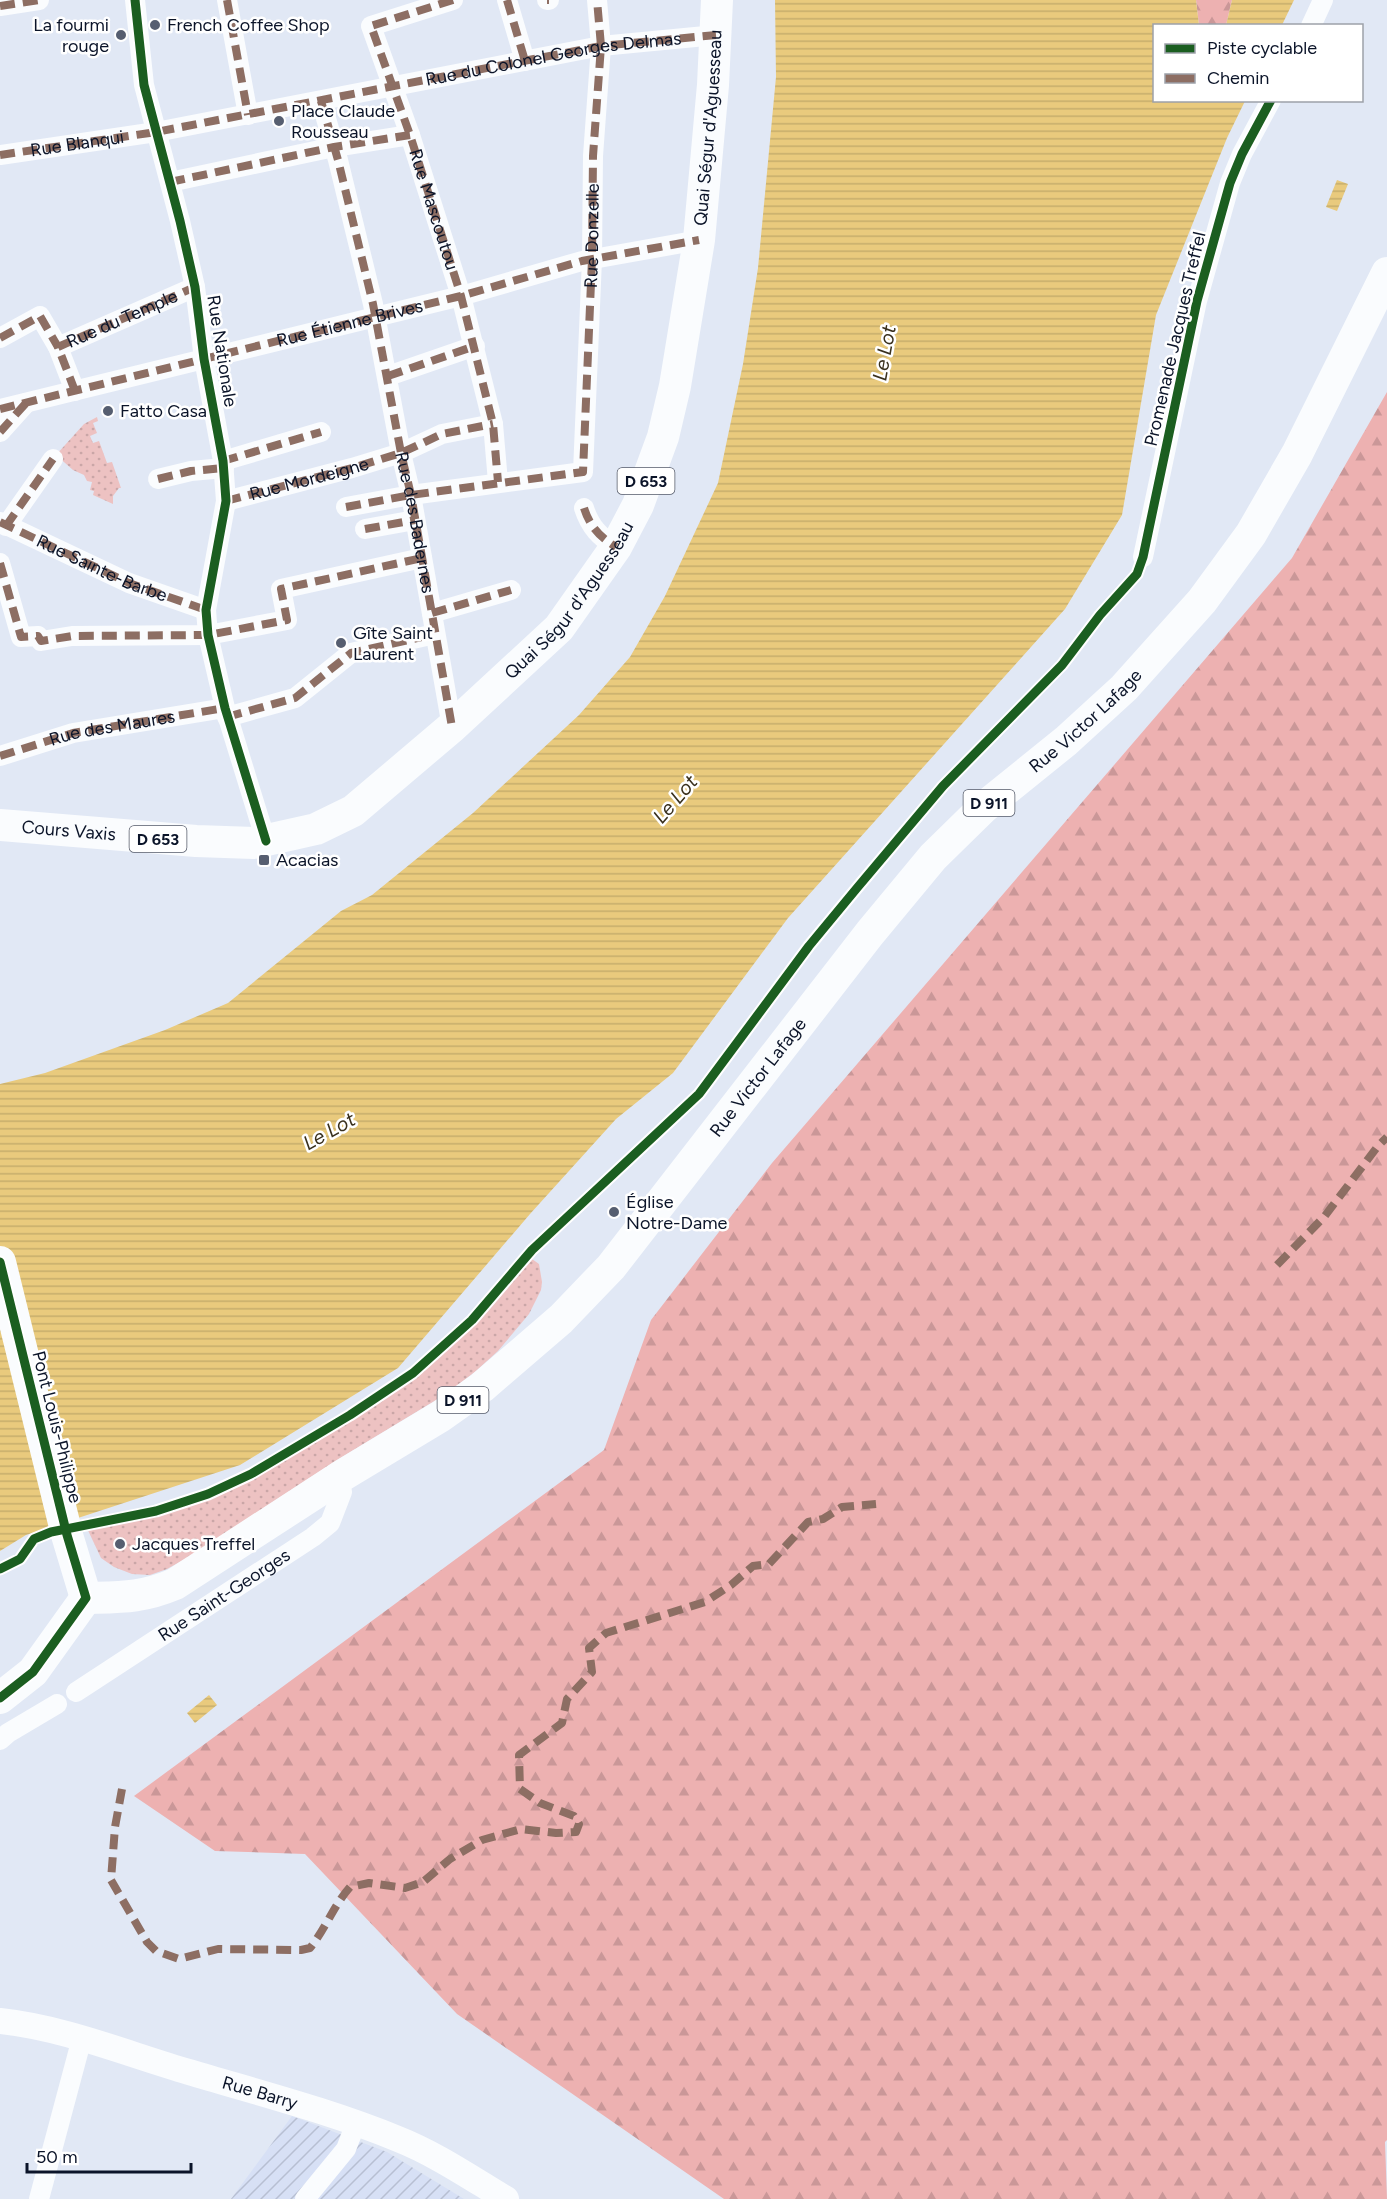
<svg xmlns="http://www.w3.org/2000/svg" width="1387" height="2199" font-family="Figtree,sans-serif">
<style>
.industrial{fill:url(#industrial-furrows)}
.forest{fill:url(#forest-firs)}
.garden{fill:url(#garden-dots)}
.water{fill:url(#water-rules)}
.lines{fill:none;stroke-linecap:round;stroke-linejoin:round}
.minor{stroke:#fafcfe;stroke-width:20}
.tertiary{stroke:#fafcfe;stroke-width:26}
.primary{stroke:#fafcfe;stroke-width:32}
.quiet{stroke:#8d6e63;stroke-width:8;stroke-dasharray:15 8;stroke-linecap:butt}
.cycleway-casing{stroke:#fff;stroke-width:13}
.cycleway{stroke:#1b5e20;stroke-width:9}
.poi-dot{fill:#565e70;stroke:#fff;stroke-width:2}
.labels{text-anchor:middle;stroke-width:5;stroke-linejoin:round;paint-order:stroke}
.shield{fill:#fff;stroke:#545a69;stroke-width:1.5}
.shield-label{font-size:16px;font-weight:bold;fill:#0b1429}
.poi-label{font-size:18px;fill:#0b1429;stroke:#fff;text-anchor:start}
.street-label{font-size:18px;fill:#0b1429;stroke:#fff}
.water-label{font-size:20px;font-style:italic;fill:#3a311e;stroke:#fff}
</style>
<defs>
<pattern id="industrial-furrows" width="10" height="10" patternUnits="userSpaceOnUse" patternTransform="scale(1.5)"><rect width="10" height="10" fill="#d7e0f5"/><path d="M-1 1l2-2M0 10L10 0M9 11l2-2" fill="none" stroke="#b7bfd2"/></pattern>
<pattern id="forest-firs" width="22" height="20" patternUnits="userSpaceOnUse" patternTransform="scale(1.5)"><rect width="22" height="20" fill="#edb1b1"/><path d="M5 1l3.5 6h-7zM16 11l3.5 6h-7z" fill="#ca9798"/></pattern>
<pattern id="garden-dots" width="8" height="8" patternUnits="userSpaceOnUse" patternTransform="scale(1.5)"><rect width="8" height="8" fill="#edc2c2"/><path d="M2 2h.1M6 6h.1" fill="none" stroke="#caa6a7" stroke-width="1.8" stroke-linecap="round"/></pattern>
<pattern id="water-rules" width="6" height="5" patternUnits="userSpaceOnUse" patternTransform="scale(1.5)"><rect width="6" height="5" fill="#e9ca7d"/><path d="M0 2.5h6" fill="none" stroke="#c6ad6c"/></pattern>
</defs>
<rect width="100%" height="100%" fill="#e1e8f5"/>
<!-- industrial -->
<path class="industrial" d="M 292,2116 L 387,2152 L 464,2199 L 231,2199 Z"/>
<!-- forest -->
<g class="forest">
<path d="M 1196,0 L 1232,0 L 1226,25 L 1199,25 Z"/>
<path d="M 1387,392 L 1387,2140 L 1385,2142 L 1387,2199 L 724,2199 L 457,2014 L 305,1854 L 215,1851 L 134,1796 L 604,1450 L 651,1320 L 772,1163 L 1292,558 Z"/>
</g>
<!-- garden -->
<g class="garden">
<path d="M 97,417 L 98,421 L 93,423 L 97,433 L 90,436 L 93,443 L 99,441 L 107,463 L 112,462 L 121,488 L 119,488 L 113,496 L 113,504 L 93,495 L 94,491 L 90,490 L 92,482 L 87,481 L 84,475 L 73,470 L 56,455 L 84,424 Z"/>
<path d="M 532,1259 L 539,1264 L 542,1282 L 541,1290 L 529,1314 L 498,1351 L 476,1371 L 446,1394 L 337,1460 L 187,1558 L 167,1569 L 150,1575 L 132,1574 L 114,1567 L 101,1558 L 85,1524 L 156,1511 L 208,1494 L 251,1474 L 355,1417 L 414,1377 L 476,1324 Z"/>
</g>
<!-- water -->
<g class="water">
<path d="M 775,0 L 1196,0 L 1199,25 L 1154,26 L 1154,100 L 1245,101 L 1227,138 L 1156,315 L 1122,515 L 1065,609 L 788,918 L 673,1073 L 616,1119 L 530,1214 L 398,1368 L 240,1465 L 26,1535 L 0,1551 L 0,1084 L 45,1073 L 165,1030 L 228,1003 L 341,911 L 372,895 L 473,813 L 579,715 L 630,657 L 665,596 L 718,483 L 743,364 L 758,268 L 776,77 Z"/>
<path d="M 1232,0 L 1294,0 L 1282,25 L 1226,25 Z"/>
<path d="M 1337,180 L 1348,184 L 1337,211 L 1326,207 Z"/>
<path d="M 209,1695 L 217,1705 L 195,1723 L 187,1713 Z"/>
</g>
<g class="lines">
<!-- minor -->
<g class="minor">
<path d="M 135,0 L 144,85 L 180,221 L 195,287 L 204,359 L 223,461 L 226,501 L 206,610 L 208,635 L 225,708 L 266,841"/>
<path d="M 227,0 L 248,115"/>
<path d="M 453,0 L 371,26 L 410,135 L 461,296 L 493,424 L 498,482"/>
<path d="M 507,0 L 525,61"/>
<path d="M 547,0 L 549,0"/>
<path d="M 0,6 L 39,0"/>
<path d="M 1311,26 L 1323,0"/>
<path d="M 321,101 L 338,160 L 373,304 L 401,453 L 411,495 L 452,727"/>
<path d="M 0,155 L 156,132 L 601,46 L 716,35"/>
<path d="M 170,182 L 334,147 L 410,135"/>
<path d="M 0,338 L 40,316 L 58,347"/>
<path d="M 388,376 L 475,346"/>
<path d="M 75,391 L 58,347 L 195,287"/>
<path id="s1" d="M 0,409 L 461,296 L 582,261 L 699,240"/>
<path d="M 0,432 L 26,403"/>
<path d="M 223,461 L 321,432"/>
<path d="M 158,479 L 191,471 L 224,468"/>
<path id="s2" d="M 226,501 L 352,468 L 401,453 L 442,434 L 493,424"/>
<path id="s3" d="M 346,507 L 411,495 L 583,472 L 592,259 L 593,156 L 601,46 L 597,0"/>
<path d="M 584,508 C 590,527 600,537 616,547"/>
<path id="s4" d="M 0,522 L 129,583 L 206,610"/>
<path d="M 6,526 L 53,459"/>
<path d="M 365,529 L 415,520"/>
<path d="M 1143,557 L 1197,301 L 1230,183 L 1242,154 L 1271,100"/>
<path d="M 0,563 L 21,637 L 38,636 L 41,641 L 72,636 L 208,635 L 287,620 L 281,589 L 422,558"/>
<path d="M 432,613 L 511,590"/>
<path d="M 227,717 L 295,698 L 351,653 L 435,634"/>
<path d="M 0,756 L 73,733 L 225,708"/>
<path id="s5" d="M 76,1692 L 313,1537 L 330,1523 L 342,1492 L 338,1478"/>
<path d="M 0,1740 L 8,1733 L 57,1704"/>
<path d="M 39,2199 L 82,2038"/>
<path d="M 305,2199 L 346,2149 L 356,2123"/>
</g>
<!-- tertiary -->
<path class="tertiary" id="s6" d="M 0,2021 C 65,2028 127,2054 189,2072 C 259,2093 330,2111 398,2139 C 436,2154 471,2178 506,2199"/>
<!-- primary -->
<g class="primary">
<path id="s7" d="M 0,825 L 196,841 L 254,843 L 316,829 L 353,811 L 452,727 L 559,628 L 616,547 L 638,505 L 663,437 L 675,386 L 699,240 L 713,85 L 717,0"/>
<path d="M 0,1262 L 67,1535 L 86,1598"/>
<path id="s8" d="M 86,1598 C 121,1597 142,1598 175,1584 L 343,1475 L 441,1416 L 482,1387 L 561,1319 L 611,1267 L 870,933 L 933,857 L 983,808 L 1066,741 L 1124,688 L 1202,601 L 1251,534 L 1297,454 L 1387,273"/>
<path d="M 0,1698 L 33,1672 L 86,1598"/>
</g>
<!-- quiet -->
<g class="quiet">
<path d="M 227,0 L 248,115"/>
<path id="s9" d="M 453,0 L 371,26 L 410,135 L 461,296 L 493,424 L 498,482"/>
<path d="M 507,0 L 525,61"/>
<path d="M 547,0 L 549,0"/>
<path d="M 0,6 L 39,0"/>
<path id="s10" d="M 321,101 L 338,160 L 373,304 L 401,453 L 411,495 L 452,727"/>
<path id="s11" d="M 0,155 L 156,132 L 601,46 L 716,35"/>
<path d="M 170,182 L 334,147 L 410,135"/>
<path d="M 0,338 L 40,316 L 58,347"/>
<path d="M 388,376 L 475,346"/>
<path id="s12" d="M 75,391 L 58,347 L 195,287"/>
<path d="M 0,409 L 461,296 L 582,261 L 699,240"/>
<path d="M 0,432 L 26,403"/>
<path d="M 223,461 L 321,432"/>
<path d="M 158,479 L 191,471 L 224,468"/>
<path d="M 226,501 L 352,468 L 401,453 L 442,434 L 493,424"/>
<path d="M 346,507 L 411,495 L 583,472 L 592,259 L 593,156 L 601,46 L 597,0"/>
<path d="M 584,508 C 590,527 600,537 616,547"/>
<path d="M 0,522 L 129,583 L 206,610"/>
<path d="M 6,526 L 53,459"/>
<path d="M 365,529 L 415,520"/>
<path d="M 0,563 L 21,637 L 38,636 L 41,641 L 72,636 L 208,635 L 287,620 L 281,589 L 422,558"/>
<path d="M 432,613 L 511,590"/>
<path d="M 227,717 L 295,698 L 351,653 L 435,634"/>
<path id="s13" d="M 0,756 L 73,733 L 225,708"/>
<path d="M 1277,1265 L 1324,1217 L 1378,1146 L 1387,1137"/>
<path d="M 122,1789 L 115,1827 L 111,1880 L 147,1942 L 156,1951 L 179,1959 L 218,1949 L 301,1950 L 310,1948 C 326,1928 334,1905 350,1887 L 369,1883 L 405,1888 L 423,1882 L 450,1859 L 482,1840 L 521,1829 L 556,1833 L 576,1832 L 579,1824 L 574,1816 L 540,1803 L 520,1789 L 519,1755 L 562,1723 L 567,1699 L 592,1672 L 589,1648 L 606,1633 L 705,1602 L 731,1585 L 753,1566 L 769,1564 L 808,1522 L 823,1519 L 842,1507 L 876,1504"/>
</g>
<!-- cycleway casing -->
<g class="cycleway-casing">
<g id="cycleway">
<path d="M 135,0 L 144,85 L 180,221 L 195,287 L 204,359 L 223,461 L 226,501 L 206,610 L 208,635 L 225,708 L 266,841"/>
<path d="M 0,1262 L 67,1535 L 86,1598 L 33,1672 L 0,1698"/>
<path d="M 0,1569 L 20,1559 L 34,1539 L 51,1532 L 156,1511 L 208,1494 L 251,1474 L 350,1415 L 413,1373 L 472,1320 L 532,1250 L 699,1094 L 809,946 L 857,888 L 943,786 L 1062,665 L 1100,615 L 1137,574 L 1143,557 L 1197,301 L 1230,183 L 1242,154 L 1271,100"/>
</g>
</g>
<!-- cycleway -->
<use href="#cycleway" class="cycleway"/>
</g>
<!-- markers -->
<g class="poi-dot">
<circle cx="155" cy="25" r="6"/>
<circle cx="121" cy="35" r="6"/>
<circle cx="279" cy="121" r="6"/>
<circle cx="108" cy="411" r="6"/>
<circle cx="341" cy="643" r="6"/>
<rect x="258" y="854" width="12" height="12" rx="3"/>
<circle cx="614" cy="1212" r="6"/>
<circle cx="120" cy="1544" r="6"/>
</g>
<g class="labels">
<!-- shield labels -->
<g class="shield">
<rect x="617.5" y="468" width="57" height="26" rx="4.5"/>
<rect x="963.5" y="790" width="51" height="26" rx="4.5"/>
<rect x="129.5" y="826" width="57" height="26" rx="4.5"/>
<rect x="437.5" y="1387" width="51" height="26" rx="4.5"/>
</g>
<g class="shield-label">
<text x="646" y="487">D 653</text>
<text x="989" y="809">D 911</text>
<text x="158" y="845">D 653</text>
<text x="463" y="1406">D 911</text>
</g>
<!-- poi labels -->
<g class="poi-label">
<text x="109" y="31" text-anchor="end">La fourmi<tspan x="109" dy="21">rouge</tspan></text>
<text x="167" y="31">French Coffee Shop</text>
<text x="291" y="117">Place Claude<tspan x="291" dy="21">Rousseau</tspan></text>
<text x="120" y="417">Fatto Casa</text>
<text x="353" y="639">Gîte Saint<tspan x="353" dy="21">Laurent</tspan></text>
<text x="276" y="866">Acacias</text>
<text x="626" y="1208">Église<tspan x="626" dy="21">Notre-Dame</tspan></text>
<text x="132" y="1550">Jacques Treffel</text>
</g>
<!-- street labels -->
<g class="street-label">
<text dy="6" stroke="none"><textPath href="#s11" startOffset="562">Rue du Colonel Georges Delmas</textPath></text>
<text dy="6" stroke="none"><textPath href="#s7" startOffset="1167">Quai Ségur d'Aguesseau</textPath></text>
<text dy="6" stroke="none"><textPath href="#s11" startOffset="78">Rue Blanqui</textPath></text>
<text dy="6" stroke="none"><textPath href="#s9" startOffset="280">Rue Mascoutou</textPath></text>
<text dy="6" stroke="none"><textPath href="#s3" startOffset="476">Rue Donzelle</textPath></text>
<text dy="6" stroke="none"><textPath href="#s12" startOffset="117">Rue du Temple</textPath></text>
<text dy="6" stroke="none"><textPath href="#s1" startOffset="360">Rue Étienne Brives</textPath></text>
<text transform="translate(1175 339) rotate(-77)" y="6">Promenade Jacques Treffel</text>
<text transform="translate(222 351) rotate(81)" y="6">Rue Nationale</text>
<text dy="6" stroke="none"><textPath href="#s2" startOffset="86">Rue Mordeigne</textPath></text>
<text dy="6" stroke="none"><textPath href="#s10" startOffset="432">Rue des Badernes</textPath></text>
<text dy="6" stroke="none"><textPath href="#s4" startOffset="112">Rue Sainte-Barbe</textPath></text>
<text dy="6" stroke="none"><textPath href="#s7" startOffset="663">Quai Ségur d'Aguesseau</textPath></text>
<text dy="6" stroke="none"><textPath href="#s8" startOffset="1358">Rue Victor Lafage</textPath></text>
<text dy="6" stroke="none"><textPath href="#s13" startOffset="116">Rue des Maures</textPath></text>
<text dy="6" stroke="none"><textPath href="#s7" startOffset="69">Cours Vaxis</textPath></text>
<text dy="6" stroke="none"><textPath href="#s8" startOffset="872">Rue Victor Lafage</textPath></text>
<text transform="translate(57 1427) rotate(76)" y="6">Pont Louis-Philippe</text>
<text dy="6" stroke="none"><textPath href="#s5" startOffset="177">Rue Saint-Georges</textPath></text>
<text dy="6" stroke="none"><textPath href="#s6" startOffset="270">Rue Barry</textPath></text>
</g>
<!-- water labels -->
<g class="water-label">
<text transform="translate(884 353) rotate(-80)" y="7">Le Lot</text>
<text transform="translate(675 799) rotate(-49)" y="7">Le Lot</text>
<text transform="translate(329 1131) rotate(-29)" y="7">Le Lot</text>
</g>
</g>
<!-- legend -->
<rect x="1153" y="24" width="210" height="78" fill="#ffffff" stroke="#9da1a9" stroke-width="1.5"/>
<rect x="1165" y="44" width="30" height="9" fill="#1b5e20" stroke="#9da1a9" stroke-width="1.5"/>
<text x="1207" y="54" font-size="18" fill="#0b1429">Piste cyclable</text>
<rect x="1165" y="74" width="30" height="9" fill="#8d6e63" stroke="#9da1a9" stroke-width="1.5"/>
<text x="1207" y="84" font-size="18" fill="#0b1429">Chemin</text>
<!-- scale -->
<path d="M27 2163v9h164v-9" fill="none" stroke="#0b1429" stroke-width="3"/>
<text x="36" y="2163" font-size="18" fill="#0b1429" stroke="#ffffff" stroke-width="4.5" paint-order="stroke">50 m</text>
</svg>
